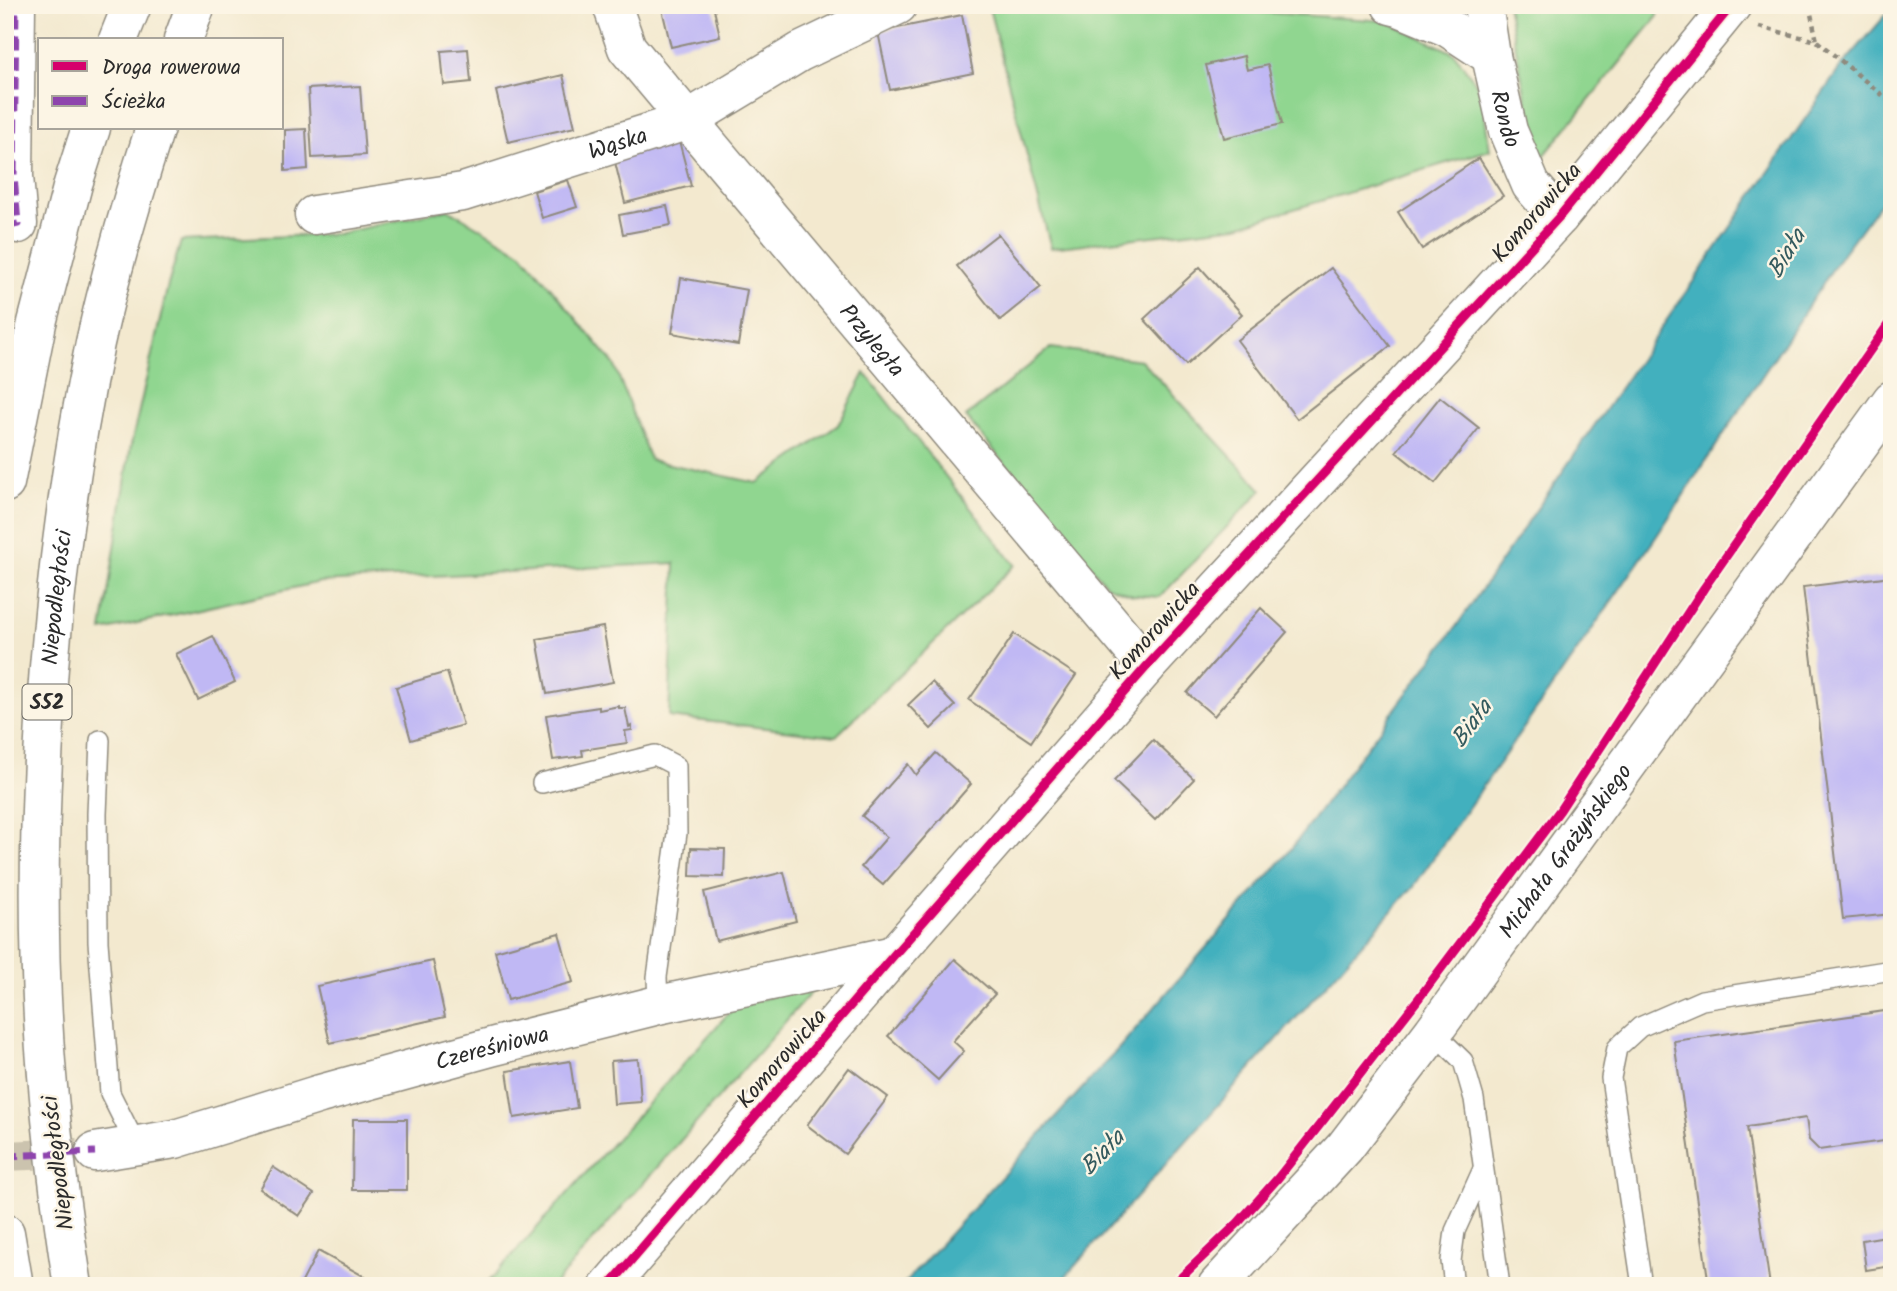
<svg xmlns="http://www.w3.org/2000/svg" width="1897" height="1291" font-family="Kalam,sans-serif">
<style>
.green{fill:#90d690;stroke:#5e805e;stroke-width:2}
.water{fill:#42b0be;stroke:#366e74;stroke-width:2}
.building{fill:#c0b8f4}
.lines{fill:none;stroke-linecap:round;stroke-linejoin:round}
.pedestrian-tunnel{stroke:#cbc3ae;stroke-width:30;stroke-dasharray:30 15;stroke-linecap:butt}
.service-casing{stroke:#8f8a7d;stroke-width:22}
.minor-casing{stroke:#8f8a7d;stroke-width:41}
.tertiary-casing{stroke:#8f8a7d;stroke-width:41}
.motorway-casing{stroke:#8f8a7d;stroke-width:41}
.path{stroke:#8f8a7d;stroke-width:4.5;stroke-dasharray:5 5;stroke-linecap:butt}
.service{stroke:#fff;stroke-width:19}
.minor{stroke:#fff;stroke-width:38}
.tertiary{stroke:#fff;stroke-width:38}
.motorway{stroke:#fff;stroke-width:38}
.quiet{stroke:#8e44ad;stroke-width:7;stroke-dasharray:14 7;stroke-linecap:butt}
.cycleway-casing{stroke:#fcf5e5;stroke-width:13}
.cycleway{stroke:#d6006c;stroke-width:9}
.labels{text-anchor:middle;stroke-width:5;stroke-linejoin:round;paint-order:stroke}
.shield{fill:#fcf5e5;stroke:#6a6863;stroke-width:2}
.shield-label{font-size:21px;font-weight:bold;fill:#2b2b2b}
.street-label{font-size:23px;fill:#2b2b2b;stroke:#fcf5e5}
.water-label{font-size:24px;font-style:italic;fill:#335a5e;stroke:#fcf5e5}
</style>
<rect width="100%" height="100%" fill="#fcf5e5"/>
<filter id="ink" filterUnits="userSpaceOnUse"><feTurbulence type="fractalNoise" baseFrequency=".0143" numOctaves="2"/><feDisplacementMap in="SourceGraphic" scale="14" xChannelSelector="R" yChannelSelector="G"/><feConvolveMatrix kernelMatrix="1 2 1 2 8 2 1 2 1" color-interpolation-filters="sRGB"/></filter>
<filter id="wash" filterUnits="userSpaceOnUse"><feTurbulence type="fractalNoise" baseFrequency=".00686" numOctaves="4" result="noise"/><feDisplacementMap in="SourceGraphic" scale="28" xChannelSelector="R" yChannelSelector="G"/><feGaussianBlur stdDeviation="1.57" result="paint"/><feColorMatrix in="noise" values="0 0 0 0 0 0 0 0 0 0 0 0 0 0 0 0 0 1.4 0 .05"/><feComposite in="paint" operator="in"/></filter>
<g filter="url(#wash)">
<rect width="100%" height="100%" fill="#f3e9cf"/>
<!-- green -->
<g class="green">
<path d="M 1075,5 L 1214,9 L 1386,21 L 1454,53 L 1481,91 L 1490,150 L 1238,226 L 1051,248 L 989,8 Z"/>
<path d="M 1507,5 L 1653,5 L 1658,16 L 1539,162 Z"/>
<path d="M 448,209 L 522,253 L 614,364 L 650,460 L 757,483 L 838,425 L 865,373 L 1015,565 L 836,736 L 669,717 L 675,563 L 320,582 L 102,631 L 131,445 L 168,285 L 181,241 L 337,234 Z"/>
<path d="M 1051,348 L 1141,360 L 1262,490 L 1160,597 L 1133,595 L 1107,586 L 966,417 Z"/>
<path d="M 821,981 L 553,1286 L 485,1286 L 733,1008 Z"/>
</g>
<!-- water -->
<path class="water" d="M 1892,8 L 1892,187 L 1843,253 L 1656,537 L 1414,886 L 1057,1286 L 902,1286 L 1119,1048 L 1288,853 L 1453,631 L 1840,68 Z"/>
<g id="blocks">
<!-- building -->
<g class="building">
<path d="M 661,5 L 713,5 L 720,36 L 671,47 Z"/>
<path d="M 962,15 L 973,73 L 890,90 L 878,32 Z"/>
<path d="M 468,49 L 471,82 L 444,85 L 441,51 Z"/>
<path d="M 1244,56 L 1247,70 L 1268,65 L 1282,124 L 1224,138 L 1206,65 Z"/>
<path d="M 563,75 L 575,127 L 508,142 L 496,91 Z"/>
<path d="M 360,86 L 365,155 L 312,158 L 308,89 Z"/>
<path d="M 306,129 L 308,169 L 285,171 L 285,130 Z"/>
<path d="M 678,137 L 691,186 L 625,203 L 613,154 Z"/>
<path d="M 1479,158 L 1503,196 L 1422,249 L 1398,212 Z"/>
<path d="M 568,180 L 577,207 L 542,218 L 534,191 Z"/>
<path d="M 667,206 L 671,225 L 623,234 L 619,215 Z"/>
<path d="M 998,234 L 1041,287 L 1000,320 L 957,266 Z"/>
<path d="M 1200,267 L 1242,314 L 1186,365 L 1144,319 Z"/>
<path d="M 1331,268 L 1390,346 L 1297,419 L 1237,340 Z"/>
<path d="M 681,278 L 747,290 L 738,345 L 672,333 Z"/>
<path d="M 1440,397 L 1479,428 L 1435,483 L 1396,452 Z"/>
<path d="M 1892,576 L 1892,914 L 1843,919 L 1803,587 Z"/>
<path d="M 1261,608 L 1287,632 L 1214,716 L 1187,693 Z"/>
<path d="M 603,627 L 613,682 L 547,694 L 537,639 Z"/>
<path d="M 1014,634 L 1076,675 L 1031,742 L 969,700 Z"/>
<path d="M 213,636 L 235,682 L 198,700 L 176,654 Z"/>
<path d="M 447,672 L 463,725 L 411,740 L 396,687 Z"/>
<path d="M 932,682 L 955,706 L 931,729 L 908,705 Z"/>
<path d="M 619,706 L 619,708 L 625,708 L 629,727 L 632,726 L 632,730 L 625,731 L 627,743 L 582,750 L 583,756 L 553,760 L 546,715 L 599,707 L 599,710 Z"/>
<path d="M 1153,740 L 1194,779 L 1155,820 L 1114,781 Z"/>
<path d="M 936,753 L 971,784 L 883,885 L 861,867 L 887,837 L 862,816 L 908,764 L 916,775 Z"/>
<path d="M 691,848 L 725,849 L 724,877 L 690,876 Z"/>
<path d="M 784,872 L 796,921 L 716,941 L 704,892 Z"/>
<path d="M 559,933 L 573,982 L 508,1000 L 495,951 Z"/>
<path d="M 955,959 L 995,994 L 953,1041 L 964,1051 L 938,1080 L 888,1036 Z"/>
<path d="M 433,961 L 445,1017 L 330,1043 L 317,986 Z"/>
<path d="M 1892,1010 L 1892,1140 L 1819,1150 L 1809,1140 L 1806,1118 L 1747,1127 L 1770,1286 L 1709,1286 L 1674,1041 Z"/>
<path d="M 638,1059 L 641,1102 L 614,1104 L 611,1061 Z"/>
<path d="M 570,1061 L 577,1108 L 514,1118 L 507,1071 Z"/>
<path d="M 849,1068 L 888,1097 L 845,1154 L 807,1125 Z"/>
<path d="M 353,1119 L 407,1119 L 407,1190 L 352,1190 Z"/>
<path d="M 273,1167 L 314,1194 L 299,1216 L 260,1189 Z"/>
<path d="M 1892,1235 L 1892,1266 L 1866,1270 L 1862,1240 Z"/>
<path d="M 318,1251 L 378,1284 L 377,1286 L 300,1286 Z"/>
</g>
</g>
</g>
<g filter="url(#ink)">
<use href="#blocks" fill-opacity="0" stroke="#8f8a7d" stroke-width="2"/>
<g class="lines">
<!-- pedestrian-tunnel -->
<path class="pedestrian-tunnel" d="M 5,1156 L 77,1153"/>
<!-- service casing -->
<g class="service-casing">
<g id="service">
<path d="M 100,740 L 97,814 L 98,942 L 110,1093 L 136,1145"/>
<path d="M 542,783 L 655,755 L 676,766 L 677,833 L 657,977 L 658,1005"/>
<path d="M 1433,1032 L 1463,1061 L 1474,1099 L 1500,1286"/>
<path d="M 1454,1286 L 1451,1261 L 1455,1231 L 1483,1169"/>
<path d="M 1642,1286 L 1611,1078 L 1617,1048 L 1640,1027 L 1702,1000 L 1892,970"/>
</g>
</g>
<!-- minor casing -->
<g class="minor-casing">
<g id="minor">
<path d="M 16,5 L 14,176 L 18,224"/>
<path id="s1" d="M 612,5 L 627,48 L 1147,666"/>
<path d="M 1391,5 L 1399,7 L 1447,27 L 1491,56"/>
<path id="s2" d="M 1483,5 L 1491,56 L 1508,131 L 1531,185 L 1559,217"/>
<path id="s3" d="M 314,215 L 463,192 L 686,121 L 800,52 L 898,5"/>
<path id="s4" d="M 95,1152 L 175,1139 L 320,1094 L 491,1047 L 658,1005 L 894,955"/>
<path id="s5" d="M 1217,1286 L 1345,1147 L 1433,1032 L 1892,400"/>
</g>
</g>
<!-- tertiary casing -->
<g class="tertiary-casing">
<path id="tertiary" d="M 609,1286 L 894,955 L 1147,666 L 1559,217 L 1732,5"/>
</g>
<!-- motorway casing -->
<g class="motorway-casing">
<g id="motorway">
<path d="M 118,40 L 132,5"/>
<path d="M 183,40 L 196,5"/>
<path d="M 5,483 L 37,323 L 73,184 L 91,128"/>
<path d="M 5,1233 L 14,1286"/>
<path id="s6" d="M 73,1286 C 62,1216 53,1146 47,1075 C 37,959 38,839 45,723 C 53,595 69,468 95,343 C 111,271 132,199 155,128"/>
</g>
</g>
<!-- path -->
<g class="path">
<path d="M 1809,5 L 1817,41"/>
<path d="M 1759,27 L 1817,41 L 1892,103"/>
</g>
<!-- service -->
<use href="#service" class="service"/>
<!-- minor -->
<use href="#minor" class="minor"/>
<!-- tertiary -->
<use href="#tertiary" class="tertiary"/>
<!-- motorway -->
<use href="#motorway" class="motorway"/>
<!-- quiet -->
<g class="quiet">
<path d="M 5,227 L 18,224 L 14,176 L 16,5"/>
<path d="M 5,1156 L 95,1152"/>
</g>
<!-- cycleway casing -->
<g class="cycleway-casing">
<g id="cycleway">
<path d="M 609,1286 L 894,955 L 1147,666 L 1559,217 L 1732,5"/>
<path d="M 1172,1286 L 1238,1223 L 1278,1178 L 1419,998 L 1560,810 L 1704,588 L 1892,319"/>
</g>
</g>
<!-- cycleway -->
<use href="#cycleway" class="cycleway"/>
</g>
</g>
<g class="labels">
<!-- shield labels -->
<rect class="shield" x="22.5" y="684.5" width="49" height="35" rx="5"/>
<g class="shield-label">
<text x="47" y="709">S52</text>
</g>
<!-- street labels -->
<g class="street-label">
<text dy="8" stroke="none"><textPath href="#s2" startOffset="116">Rondo</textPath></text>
<text dy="8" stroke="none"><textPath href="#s3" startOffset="313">Wąska</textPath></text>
<text transform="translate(1536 212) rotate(-49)" y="8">Komorowicka</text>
<text dy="8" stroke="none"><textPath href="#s1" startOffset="427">Przyległa</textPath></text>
<text dy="8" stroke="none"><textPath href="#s6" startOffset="691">Niepodległości</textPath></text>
<text transform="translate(1154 630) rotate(-48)" y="8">Komorowicka</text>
<text dy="8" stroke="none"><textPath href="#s5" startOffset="558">Michała Grażyńskiego</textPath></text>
<text dy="8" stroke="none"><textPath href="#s4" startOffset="411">Czereśniowa</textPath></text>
<text transform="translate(781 1058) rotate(-49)" y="8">Komorowicka</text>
<text transform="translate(57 1163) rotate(-97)" y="8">Niepodległości</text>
</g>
<!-- water labels -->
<g class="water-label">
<text transform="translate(1786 253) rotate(-59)" y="8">Biała</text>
<text transform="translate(1471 723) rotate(-54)" y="8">Biała</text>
<text transform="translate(1102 1152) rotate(-46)" y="8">Biała</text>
</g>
</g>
<!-- margin -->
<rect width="1897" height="1291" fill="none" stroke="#fcf5e5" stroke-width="28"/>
<!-- legend -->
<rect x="38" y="38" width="245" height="91" fill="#fcf5e5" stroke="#a8a49b" stroke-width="2"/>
<rect x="52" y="61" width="35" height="10" fill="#d6006c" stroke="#a8a49b" stroke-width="2"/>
<text x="102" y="74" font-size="21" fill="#2b2b2b">Droga rowerowa</text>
<rect x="52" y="96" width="35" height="10" fill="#8e44ad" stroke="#a8a49b" stroke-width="2"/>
<text x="102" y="108" font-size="21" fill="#2b2b2b">Ścieżka</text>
</svg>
